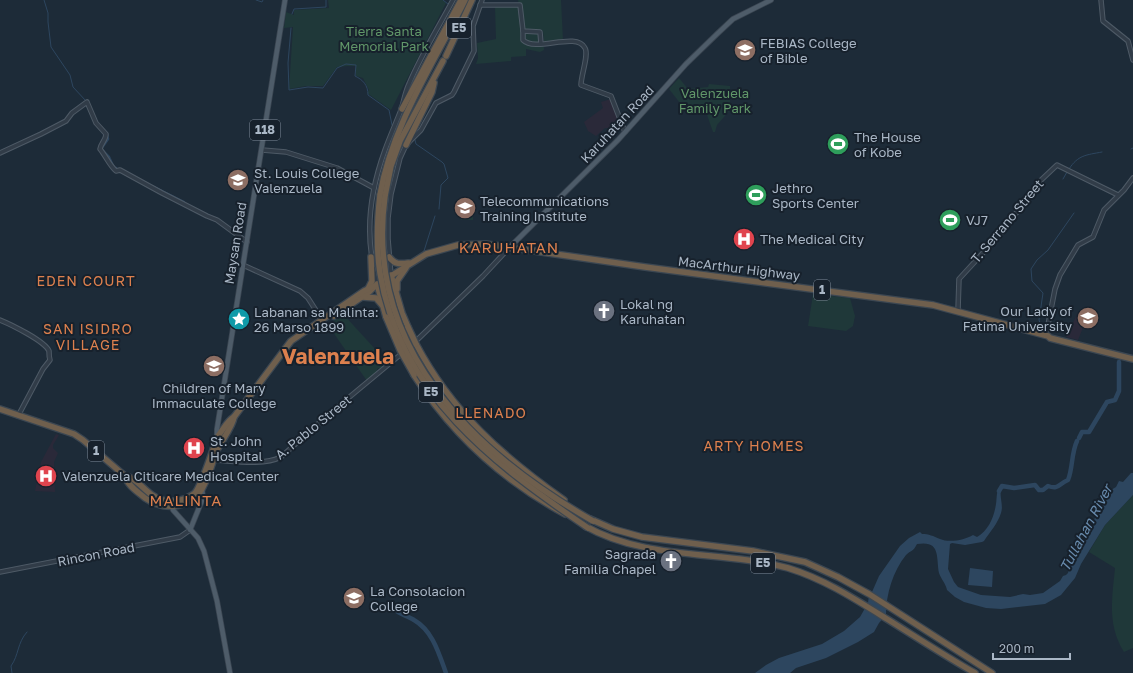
<svg xmlns="http://www.w3.org/2000/svg" width="1133" height="673" font-family="'Golos Text',sans-serif">
<style>
.medical{fill:#2a2939}
.green{fill:#1f3839}
.water{fill:#2d465f}
.lines{fill:none;stroke-linecap:round;stroke-linejoin:round}
.stream{stroke:#2d465f;stroke-width:1}
.canal{stroke:#2d465f;stroke-width:2.5}
.river{stroke:#2d465f;stroke-width:4.5}
.minor-casing{stroke:#4e5a66;stroke-width:5.5}
.major-casing{stroke:#3a4551;stroke-width:6}
.highway-casing{stroke:#3c4752;stroke-width:8}
.minor{stroke:#313c48;stroke-width:3.5}
.major{stroke:#4e5c69;stroke-width:4.5}
.highway{stroke:#6f5f4d;stroke-width:5.5}
.highway-bridge-casing{stroke:#3c4752;stroke-width:8;stroke-linecap:butt}
.highway-bridge{stroke:#6f5f4d;stroke-width:5.5}
.labels{text-anchor:middle;stroke-width:4;stroke-linejoin:round;paint-order:stroke}
.shield{fill:#17212c;stroke:#7e8a98;stroke-width:1}
.shield-label{font-size:12px;font-weight:bold;fill:#aab7c6}
.park-label{font-size:13px;fill:#619769;stroke:#17212c}
.poi-label{font-size:13px;fill:#aab7c6;stroke:#17212c;text-anchor:start}
.street-label{font-size:13px;fill:#aab7c6;stroke:#17212c}
.neighbourhood-label{font-size:14px;letter-spacing:1px;fill:#dd804e;stroke:#17212c}
.water-label{font-size:14px;font-style:italic;fill:#688bad;stroke:#17212c}
.quarter-label{font-size:15px;letter-spacing:1px;fill:#dd804e;stroke:#17212c}
.town-label{font-size:21px;font-weight:bold;fill:#dd804e;stroke:#17212c}
</style>
<rect width="100%" height="100%" fill="#1d2b38"/>
<!-- medical -->
<g class="medical">
<path d="M 611,99 L 621,125 L 611,128 L 605,128 L 596,136 L 588,131 L 584,122 L 603,108 L 601,102 Z"/>
<path d="M 1077,315 L 1086,320 L 1078,340 L 1066,337 L 1069,330 Z"/>
<path d="M 56,434 L 59,435 L 53,445 L 53,448 L 58,453 L 54,462 L 55,492 L 35,491 L 41,462 Z"/>
</g>
<!-- green -->
<g class="green">
<path d="M 328,0 L 443,0 L 446,3 L 391,110 L 367,93 L 369,90 L 363,78 L 356,76 L 356,66 L 348,66 L 337,67 L 323,86 L 306,86 L 289,89 L 293,27 L 284,28 L 286,12 L 294,15 L 294,10 L 329,8 Z"/>
<path d="M 518,0 L 561,0 L 563,40 L 544,42 L 543,31 L 524,30 Z"/>
<path d="M 520,6 L 523,31 C 533,32 537,30 541,40 C 543,44 544,45 544,50 L 540,52 L 526,49 L 526,56 L 511,57 L 511,61 L 476,64 L 478,58 L 477,43 L 496,39 L 495,7 Z"/>
<path d="M 679,78 L 688,89 L 708,87 L 709,84 L 730,86 L 730,110 L 717,125 L 715,132 L 713,132 L 706,112 L 687,112 L 669,89 Z"/>
<path d="M 752,184 L 768,195 L 760,206 L 744,194 Z"/>
<rect x="461" y="210" width="12" height="10"/>
<path d="M 953,213 L 956,225 L 946,227 L 944,215 Z"/>
<path d="M 813,294 L 850,298 L 855,316 L 853,326 L 846,331 L 808,326 Z"/>
<path d="M 343,314 L 388,363 L 381,369 L 378,368 L 376,372 L 377,373 L 367,381 L 328,325 Z"/>
<path d="M 1133,495 L 1133,648 L 1124,652 C 1107,625 1112,598 1115,568 L 1089,552 L 1105,525 Z"/>
</g>
<!-- water -->
<g class="water">
<path d="M 1131,473 L 1133,473 L 1133,495 L 1105,525 L 1081,564 L 1075,578 L 1061,595 L 1045,604 L 1001,609 L 986,608 L 964,602 L 955,597 L 947,590 C 946,584 941,579 939,573 C 936,557 941,540 917,544 C 913,552 911,550 906,555 C 893,571 886,594 886,615 L 879,623 L 874,632 L 858,642 L 826,658 L 796,668 L 790,673 L 755,673 L 766,665 L 779,658 L 822,644 L 844,631 L 860,617 L 868,603 L 869,595 L 872,592 L 879,576 L 900,546 L 909,538 L 920,532 L 922,534 C 929,534 933,536 940,539 C 949,543 965,540 973,535 L 977,537 C 989,530 994,517 996,504 C 997,497 996,490 1001,485 L 1002,487 C 998,495 1004,504 1001,513 C 998,523 990,532 984,541 L 982,542 L 965,545 L 952,543 L 950,544 L 948,569 L 954,582 L 958,587 L 981,595 L 1010,597 L 1023,594 L 1030,595 L 1043,593 L 1060,581 L 1063,576 L 1066,575 L 1068,573 C 1073,557 1080,542 1090,529 C 1094,523 1095,515 1099,509 C 1103,503 1108,498 1112,492 L 1111,490 L 1116,487 L 1119,481 L 1123,482 Z"/>
<path d="M 970,568 L 993,571 L 992,587 L 968,585 Z"/>
</g>
<g class="lines">
<!-- stream -->
<g class="stream">
<path d="M 44,0 L 48,13 L 48,22 L 51,47 L 70,75 L 73,87 L 86,101"/>
<path d="M 256,0 L 262,2 L 263,0"/>
<path d="M 443,0 L 448,4 L 451,1"/>
<path d="M 292,14 L 294,9 L 326,7 L 326,0"/>
<path d="M 291,28 L 288,63 L 289,90 L 308,87 L 323,88 L 337,68 L 346,64 L 356,65 L 355,76 C 363,80 368,85 368,95 L 389,110 L 392,125"/>
<path d="M 415,140 L 416,144 L 442,162 L 444,164 L 448,178 L 441,185 L 439,209"/>
<path d="M 1131,149 L 1133,148"/>
<path d="M 1069,169 C 1078,155 1086,155 1102,152"/>
<path d="M 1063,179 L 1067,172"/>
<path d="M 424,251 L 435,216"/>
<path d="M 1042,329 L 1039,320 L 1043,293 L 1032,281 L 1031,269 L 1037,260 L 1048,250 L 1074,213"/>
<path d="M 12,673 L 11,666 C 19,655 17,643 27,632"/>
</g>
<!-- canal -->
<g class="canal">
<path d="M 107,134 L 108,139 L 101,149 L 109,157 L 114,168 L 116,168"/>
<path d="M 152,186 L 184,202"/>
</g>
<!-- river -->
<g class="river">
<path d="M 1079,438 L 1082,432 L 1089,432 L 1107,402 L 1115,400 L 1119,391 L 1119,362"/>
<path d="M 999,491 L 1002,486 L 1014,488 L 1035,485 L 1039,490 L 1043,490 L 1048,486 C 1059,490 1058,484 1068,480 C 1073,468 1071,454 1077,441"/>
<path d="M 390,606 C 396,613 406,615 414,620 C 433,631 439,654 446,673"/>
</g>
<!-- minor casing -->
<g class="minor-casing">
<g id="minor">
<path d="M 1101,0 L 1103,21 L 1128,41 L 1133,60"/>
<path d="M 480,5 L 520,5 L 523,31 L 540,32 L 541,44"/>
<path d="M 523,31 L 523,40 C 536,53 576,31 585,48 C 589,55 581,75 581,85 L 611,96 L 625,132"/>
<path d="M 262,150 L 286,152 L 337,168 L 374,188"/>
<path d="M 0,153 L 41,134 L 66,121 L 72,113 L 87,102 L 96,123 L 106,134 C 106,140 101,143 100,149 C 105,155 110,166 116,171 L 120,170 L 162,193 L 207,216 L 217,220 L 247,242"/>
<path d="M 372,258 C 366,222 373,183 385,150 C 390,136 396,123 401,110 C 404,101 405,92 409,84 C 421,55 438,28 453,0"/>
<path d="M 243,265 L 300,291 L 308,298 L 324,323"/>
<path d="M 373,268 L 377,284"/>
<path d="M 391,275 L 388,239 L 388,218 L 391,194 L 400,158 L 406,145 L 421,130 L 436,103 L 452,95 L 454,92 L 474,51 L 473,26 L 482,0"/>
<path d="M 958,310 L 959,279 L 1003,231 L 1039,182 L 1057,165 L 1118,195"/>
<path d="M 0,320 C 10,324 45,341 49,351 C 49,353 49,357 50,360 L 43,369 L 18,416"/>
<path d="M 1046,335 L 1055,289 L 1060,275 L 1078,245 L 1093,237 L 1104,210 L 1124,190 L 1133,178"/>
<path d="M 417,340 L 483,276 L 508,249"/>
<path d="M 213,460 C 234,461 263,466 281,457 L 329,414 L 400,355"/>
<path d="M 0,572 L 180,537 L 190,530"/>
</g>
</g>
<!-- major casing -->
<g class="major-casing">
<g id="major">
<path d="M 508,249 L 618,140 L 686,64 L 717,34 L 733,19 L 771,0"/>
<path d="M 223,439 L 217,435 L 217,429 L 285,0"/>
<path d="M 172,504 L 173,510 L 198,538 L 204,551 L 217,601 L 230,673"/>
<path d="M 190,530 L 203,498 L 202,489"/>
</g>
</g>
<!-- highway casing -->
<g class="highway-casing">
<g id="highway">
<path d="M 446,56 L 472,0"/>
<path d="M 402,109 L 461,0"/>
<path d="M 406,145 L 432,92 L 434,83"/>
<path d="M 380,195 C 392,125 434,63 465,0"/>
<path d="M 385,196 L 391,166 L 400,141 L 443,61"/>
<path d="M 389,257 C 395,265 401,264 409,263"/>
<path d="M 391,275 L 402,313 L 408,327"/>
<path d="M 377,284 L 386,317"/>
<path d="M 368,289 L 372,281 L 371,257"/>
<path d="M 397,289 L 397,281 L 406,268"/>
<path d="M 363,297 L 376,298 L 382,305"/>
<path d="M 334,316 L 369,292 L 374,287"/>
<path d="M 416,344 C 452,412 502,456 564,500"/>
<path d="M 414,375 C 452,434 504,481 565,514"/>
<path d="M 0,409 L 74,434 L 83,440 L 125,476 C 127,485 138,492 145,498 C 154,504 164,507 174,506 C 206,502 207,475 217,450 C 222,440 233,426 234,417"/>
<path d="M 125,476 C 135,477 143,489 152,495 C 159,500 167,502 175,501 C 182,500 189,498 195,493 C 202,485 213,448 218,436 C 223,430 227,421 234,417 L 291,341 L 364,291 L 375,286 L 426,254 L 458,245 L 486,244 L 645,267 L 933,305 L 1048,336 L 1050,338 L 1133,359"/>
<path d="M 590,519 L 613,529 L 642,537 L 753,551 L 805,562 L 838,577 L 869,594 L 992,673"/>
<path d="M 585,526 C 647,561 721,550 788,568 C 824,579 855,599 887,619 C 916,637 945,656 975,673"/>
</g>
</g>
<!-- minor -->
<use href="#minor" class="minor"/>
<!-- major -->
<use href="#major" class="major"/>
<!-- highway -->
<use href="#highway" class="highway"/>
<!-- highway-bridge casing -->
<g class="highway-bridge-casing">
<g id="highway-bridge">
<path d="M 380,195 C 377,221 376,247 380,273 C 400,394 494,464 588,528"/>
<path d="M 385,196 C 364,347 472,452 593,521"/>
<path d="M 386,317 L 400,350 L 414,375"/>
<path d="M 408,327 L 416,344"/>
</g>
</g>
<!-- highway-bridge -->
<use href="#highway-bridge" class="highway-bridge"/>
</g>
<!-- icons -->
<defs>
<g id="university-disc" transform="scale(1.15)"><circle r="9.5" fill="#8d6e63" stroke="#17212c"/><path d="M0-5L7-2L0 1L-7-2ZM-4 1L0 2.5L4 1V4Q0 6-4 4Z" fill="#fff"/></g>
<g id="stadium-disc" transform="scale(1.15)"><circle r="9.5" fill="#2e9e5b" stroke="#17212c"/><path d="M0-5a6.5 5 0 1 0 0 10a6.5 5 0 1 0 0-10ZM-3.5-1.8h7v3.6h-7Z" fill="#fff"/></g>
<g id="hospital-disc" transform="scale(1.15)"><circle r="9.5" fill="#e0444e" stroke="#17212c"/><path d="M-5-5h3v3.5h4V-5h3V5h-3V1.5h-4V5h-3Z" fill="#fff"/></g>
<g id="church-disc" transform="scale(1.15)"><circle r="9.5" fill="#6b7280" stroke="#17212c"/><path d="M-1.2-6h2.4v3.5h3.3v2.4h-3.3V6h-2.4V-.1h-3.3v-2.4h3.3Z" fill="#fff"/></g>
<g id="sight-disc" transform="scale(1.15)"><circle r="9.5" fill="#0f9aa8" stroke="#17212c"/><path d="M0-6L1.8-2.2L6-1.7L2.9 1.2L3.7 5.4L0 3.3L-3.7 5.4L-2.9 1.2L-6-1.7L-1.8-2.2Z" fill="#fff"/></g>
</defs>
<g fill-rule="evenodd">
<use href="#university-disc" x="745" y="50"/>
<use href="#stadium-disc" x="838" y="144"/>
<use href="#university-disc" x="238" y="180"/>
<use href="#stadium-disc" x="756" y="195"/>
<use href="#university-disc" x="465" y="208"/>
<use href="#stadium-disc" x="950" y="220"/>
<use href="#hospital-disc" x="744" y="239"/>
<use href="#church-disc" x="604" y="311"/>
<use href="#university-disc" x="1088" y="318"/>
<use href="#sight-disc" x="239" y="319"/>
<use href="#university-disc" x="214" y="366"/>
<use href="#hospital-disc" x="194" y="448"/>
<use href="#hospital-disc" x="46" y="476"/>
<use href="#church-disc" x="671" y="561"/>
<use href="#university-disc" x="354" y="598"/>
</g>
<g class="labels">
<!-- shield labels -->
<g class="shield">
<rect x="447" y="18" width="24" height="20" rx="3"/>
<rect x="250" y="120" width="30" height="20" rx="3"/>
<rect x="814" y="280" width="16" height="20" rx="3"/>
<rect x="419" y="382" width="24" height="20" rx="3"/>
<rect x="88" y="441" width="16" height="20" rx="3"/>
<rect x="751" y="553" width="24" height="20" rx="3"/>
</g>
<g class="shield-label">
<text x="459" y="32">E5</text>
<text x="265" y="134">118</text>
<text x="822" y="294">1</text>
<text x="431" y="396">E5</text>
<text x="96" y="455">1</text>
<text x="763" y="567">E5</text>
</g>
<!-- park labels -->
<g class="park-label">
<text x="384" y="36">Tierra Santa<tspan x="384" dy="15">Memorial Park</tspan></text>
<text x="715" y="98">Valenzuela<tspan x="715" dy="15">Family Park</tspan></text>
</g>
<!-- poi labels -->
<g class="poi-label">
<text x="760" y="48">FEBIAS College<tspan x="760" dy="15">of Bible</tspan></text>
<text x="854" y="142">The House<tspan x="854" dy="15">of Kobe</tspan></text>
<text x="254" y="178">St. Louis College<tspan x="254" dy="15">Valenzuela</tspan></text>
<text x="772" y="193">Jethro<tspan x="772" dy="15">Sports Center</tspan></text>
<text x="480" y="206">Telecommunications<tspan x="480" dy="15">Training Institute</tspan></text>
<text x="966" y="225">VJ7</text>
<text x="760" y="244">The Medical City</text>
<text x="620" y="309">Lokal ng<tspan x="620" dy="15">Karuhatan</tspan></text>
<text x="1072" y="316" text-anchor="end">Our Lady of<tspan x="1072" dy="15">Fatima University</tspan></text>
<text x="254" y="317">Labanan sa Malinta:<tspan x="254" dy="15">26 Marso 1899</tspan></text>
<text x="214" y="393" text-anchor="middle">Children of Mary<tspan x="214" dy="15">Immaculate College</tspan></text>
<text x="210" y="446">St. John<tspan x="210" dy="15">Hospital</tspan></text>
<text x="62" y="481">Valenzuela Citicare Medical Center</text>
<text x="656" y="559" text-anchor="end">Sagrada<tspan x="656" dy="15">Familia Chapel</tspan></text>
<text x="370" y="596">La Consolacion<tspan x="370" dy="15">College</tspan></text>
</g>
<!-- street labels -->
<g class="street-label">
<text transform="translate(617 124) rotate(-47)" y="5">Karuhatan Road</text>
<text transform="translate(1007 221) rotate(-50)" y="5">T. Serrano Street</text>
<text transform="translate(235 243) rotate(-81)" y="5">Maysan Road</text>
<text transform="translate(739 268) rotate(7)" y="5">MacArthur Highway</text>
<text transform="translate(313 427) rotate(-39)" y="5">A. Pablo Street</text>
<text transform="translate(96 554) rotate(-11)" y="5">Rincon Road</text>
</g>
<!-- neighbourhood labels -->
<g class="neighbourhood-label">
<text x="86" y="286">EDEN COURT</text>
<text x="88" y="334">SAN ISIDRO<tspan x="88" dy="16">VILLAGE</tspan></text>
<text x="491" y="418">LLENADO</text>
<text x="754" y="451">ARTY HOMES</text>
</g>
<!-- water labels -->
<g class="water-label">
<text transform="translate(1086 528) rotate(-62)" y="5">Tullahan River</text>
</g>
<!-- quarter labels -->
<g class="quarter-label">
<text x="509" y="253">KARUHATAN</text>
<text x="186" y="506">MALINTA</text>
</g>
<!-- town labels -->
<g class="town-label">
<text x="338" y="364">Valenzuela</text>
</g>
</g>
<!-- scale -->
<path d="M993 653v6h77v-6" fill="none" stroke="#aab7c6" stroke-width="2"/>
<text x="999" y="653" font-size="12" fill="#aab7c6" stroke="#17212c" stroke-width="3" paint-order="stroke">200 m</text>
</svg>
